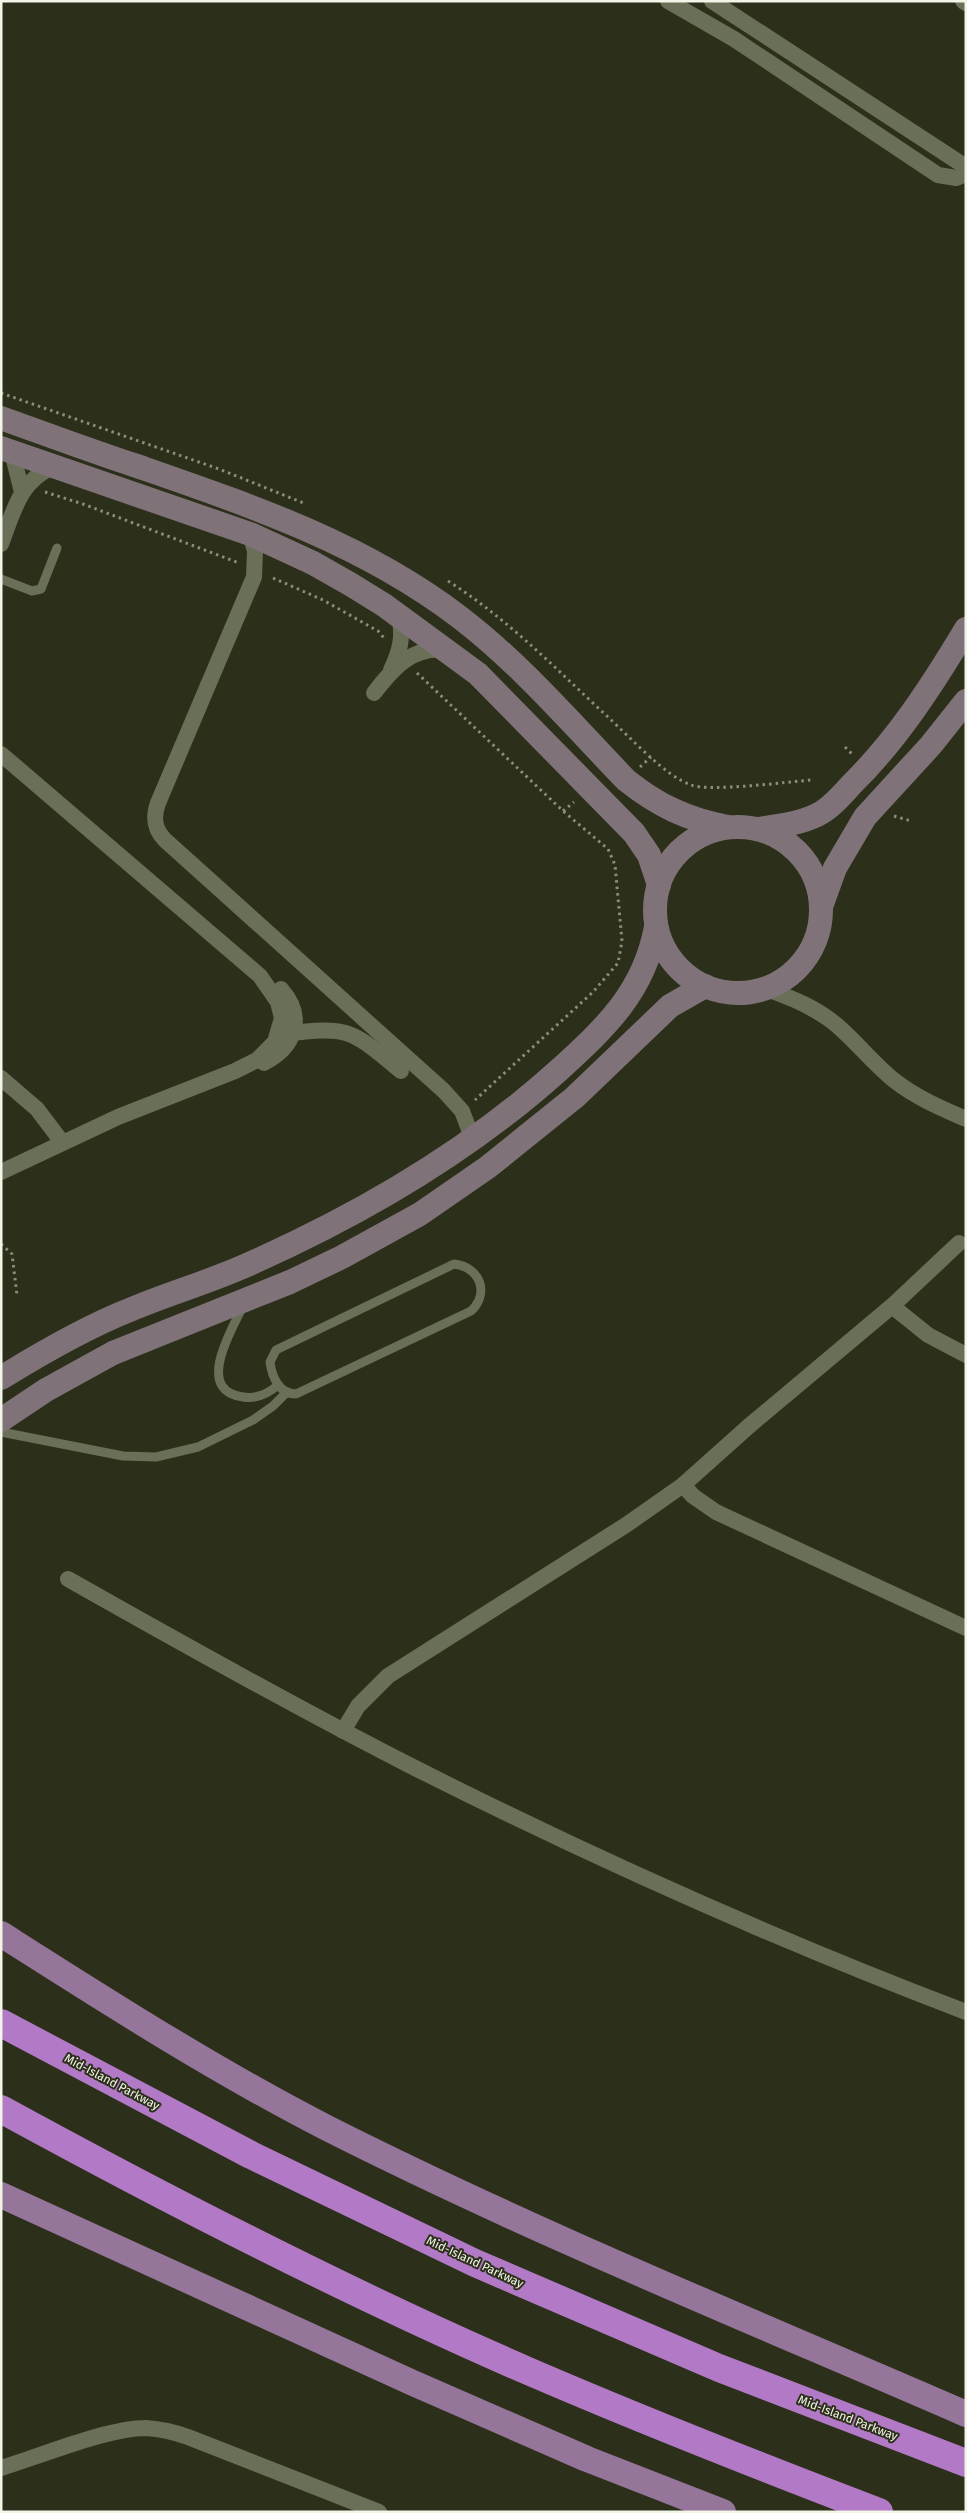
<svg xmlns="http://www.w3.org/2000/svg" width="967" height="2513" font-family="'Fira Sans',sans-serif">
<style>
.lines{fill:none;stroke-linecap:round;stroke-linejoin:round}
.path{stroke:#8b8e7d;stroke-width:3;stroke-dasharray:2.5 4;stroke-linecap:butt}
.lane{stroke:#6a6f57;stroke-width:9}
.street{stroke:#6a6f57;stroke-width:16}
.secondary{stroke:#7f7278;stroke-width:24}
.primary{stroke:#95759a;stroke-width:26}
.highway{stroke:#b179c6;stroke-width:28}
.labels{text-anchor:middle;stroke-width:4;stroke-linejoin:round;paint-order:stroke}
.street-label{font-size:12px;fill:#f2f5e8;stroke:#2c2f1a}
</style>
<rect width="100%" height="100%" fill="#2c2f1a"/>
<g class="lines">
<!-- path -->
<g class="path">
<path d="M 1,393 L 219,469 L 306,504"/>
<path d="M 45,492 L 83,504 L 239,563"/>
<path d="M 273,578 L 323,600 L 378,631 L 384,638"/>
<path d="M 448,581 C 508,619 557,670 609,718 C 630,737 665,776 691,785 C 711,792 786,782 811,780"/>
<path d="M 417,673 L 563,811 L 608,849 L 615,865 L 622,941 L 618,963 L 593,992 L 475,1100"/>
<path d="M 845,747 L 853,755"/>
<path d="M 640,767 L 651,757"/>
<path d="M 563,811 L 574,802"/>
<path d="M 894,816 L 911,821"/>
<path d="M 1,1244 L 12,1254 L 17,1295"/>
</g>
<!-- lane -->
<g class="lane">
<path d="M 1,579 L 32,591 L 41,589 L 57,548"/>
<path d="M 454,1264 C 480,1267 490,1293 471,1311 L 296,1394 C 279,1394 272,1377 270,1362 L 276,1350 Z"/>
<path d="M 243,1306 C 232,1329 194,1391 243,1397 C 256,1399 268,1394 278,1385"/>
<path d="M 1,1432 L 123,1456 L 156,1457 L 198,1447 L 253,1420 L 273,1406 L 286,1393"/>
</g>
<!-- street -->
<g class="street">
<path d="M 668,1 L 734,39 L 938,175 L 956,178 L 966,174"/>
<path d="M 712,1 L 966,167"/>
<path d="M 963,1 L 966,3"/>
<path d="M 12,452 L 22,492"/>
<path d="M 250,534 L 255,551 L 254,577 L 158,803 C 153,817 154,829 165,840 L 444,1091 L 462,1111 L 473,1140"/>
<path d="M 1,544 C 13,513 20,480 53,467"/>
<path d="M 391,670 C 400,651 404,636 399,616"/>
<path d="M 374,693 C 393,668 412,646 447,650"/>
<path d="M 1,754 L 260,976 L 278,1002 L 282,1018 L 275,1042 L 257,1060 L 235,1071 L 118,1117 L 1,1172"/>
<path d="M 766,989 C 793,998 819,1009 840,1028 C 859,1045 875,1065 895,1081 C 917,1098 941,1108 966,1119"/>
<path d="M 284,1034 C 350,1026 350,1029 401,1071"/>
<path d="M 264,1063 C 295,1047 306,1017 281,989"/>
<path d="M 1,1078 L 37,1109 L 62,1142"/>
<path d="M 892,1306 L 928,1335 L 966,1355"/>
<path d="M 683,1485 L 693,1496 L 716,1512 L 966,1628"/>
<path d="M 68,1579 C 181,1643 295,1707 411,1766 C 591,1857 777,1940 966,2012"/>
<path d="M 343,1731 L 358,1706 L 388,1676 L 626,1525 L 683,1485 L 749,1426 L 892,1306 L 959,1243"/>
<path d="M 1,2468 C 41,2456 107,2428 146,2428 C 161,2429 174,2432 188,2437 L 379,2512"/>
</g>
<!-- secondary -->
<g class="secondary">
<path d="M 1,418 C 46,434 91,451 137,466 C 249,505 362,543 458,616 C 520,663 572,724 626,780 C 657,805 688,820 728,827"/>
<path d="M 1,448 L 250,534 L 313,563 L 350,584 L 384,605 L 478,674 L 634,833 L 649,855 L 659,885"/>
<circle cx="738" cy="910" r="83"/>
<path d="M 758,829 C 777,826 799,824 817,815 C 830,809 841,796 851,785 C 897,740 933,684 966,629"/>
<path d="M 822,904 L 835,868 L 865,817 L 931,745 L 966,701"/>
<path d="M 1,1378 C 43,1352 86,1327 132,1309 C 170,1293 209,1282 247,1265 C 360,1215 467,1153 559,1070 C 606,1027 644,992 656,927"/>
<path d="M 1,1420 L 46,1390 L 113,1353 L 290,1282 L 342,1257 L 420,1214 L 488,1167 L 575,1097 L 670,1006 L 705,986"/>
</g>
<!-- primary -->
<g class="primary">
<path d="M 1,1934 C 108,2002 214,2070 327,2128 C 535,2233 752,2321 966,2414"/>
<path d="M 1,2195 L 413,2383 L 587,2459 L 723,2512"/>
</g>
<!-- highway -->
<g class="highway">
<path d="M 1,2023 L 251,2155 L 475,2263 L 719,2368 L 966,2463"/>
<path d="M 1,2109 C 173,2203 348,2293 528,2371 C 644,2421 761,2467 879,2512"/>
</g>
</g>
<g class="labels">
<!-- street labels -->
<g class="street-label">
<text transform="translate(112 2082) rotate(28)" y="4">Mid-Island Parkway</text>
<text transform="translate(475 2262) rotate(25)" y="4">Mid-Island Parkway</text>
<text transform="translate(848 2418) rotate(21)" y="4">Mid-Island Parkway</text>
</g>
</g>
<!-- border -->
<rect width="967" height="2513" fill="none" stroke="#f2f5e8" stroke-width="5"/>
</svg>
